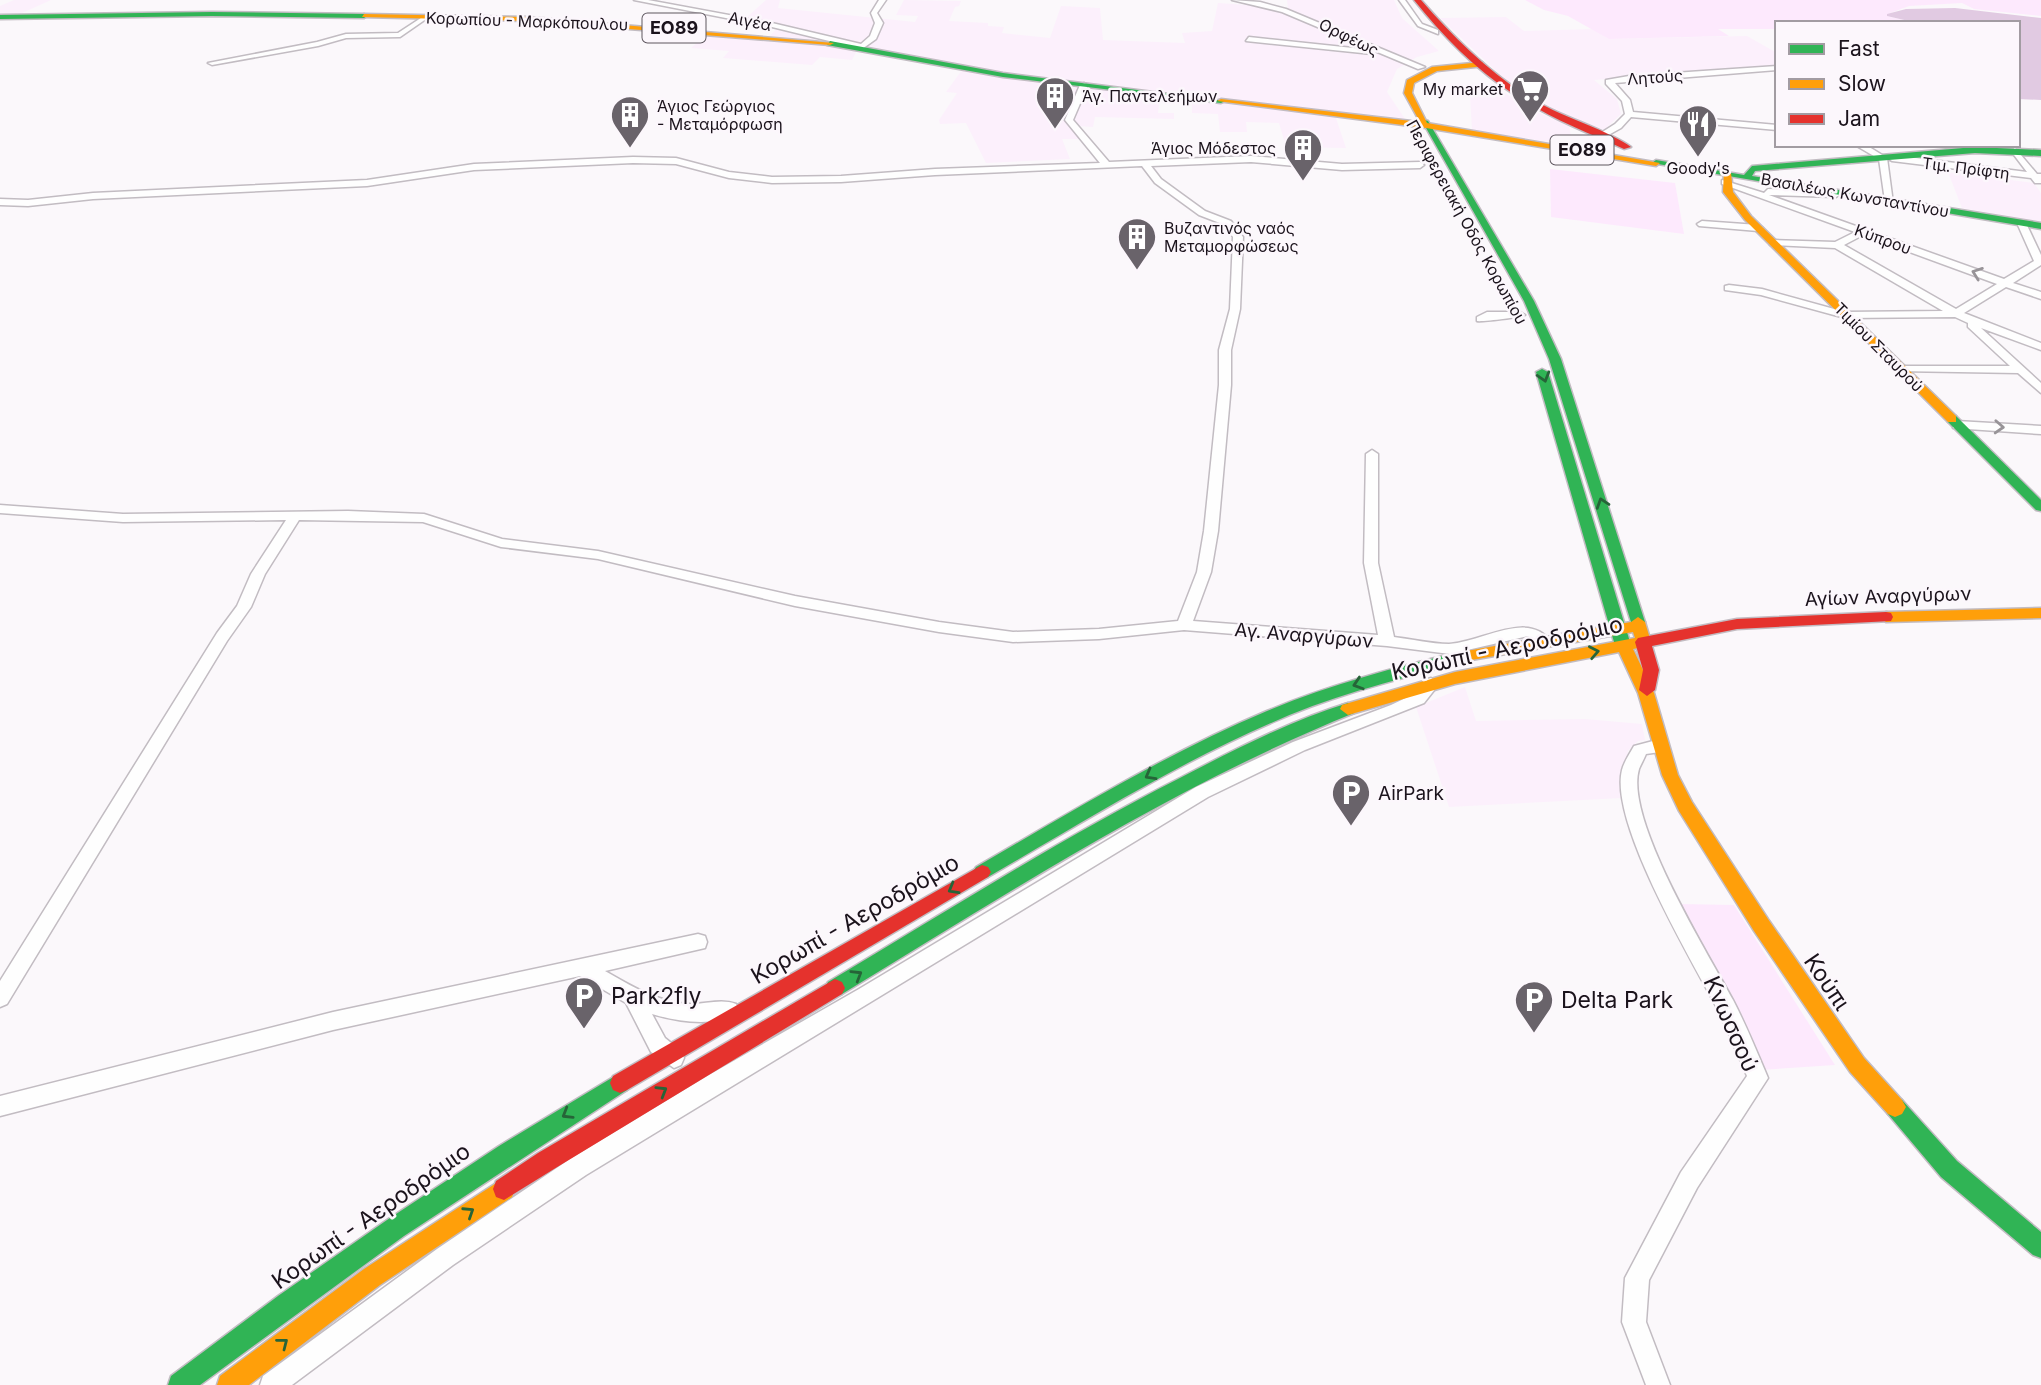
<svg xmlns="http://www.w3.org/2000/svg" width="2041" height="1385" font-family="Inter,sans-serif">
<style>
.built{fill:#fcf0fc}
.green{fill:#fde9fd}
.forest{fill:#e1cae2}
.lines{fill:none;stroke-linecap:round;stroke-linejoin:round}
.street-casing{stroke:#c2bcc2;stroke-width:3}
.fast-casing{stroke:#c2bcc2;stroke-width:3}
.slow-casing{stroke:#c2bcc2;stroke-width:3}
.jam-casing{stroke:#c2bcc2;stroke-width:3}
.street{fill:#fefefe;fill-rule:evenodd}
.fast{fill:#30b455;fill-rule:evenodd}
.slow{fill:#ff9f0a;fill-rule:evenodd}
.jam{fill:#e5322d;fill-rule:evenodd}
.oneway{stroke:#989498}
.oneway2{stroke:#266438}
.labels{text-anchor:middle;stroke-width:5;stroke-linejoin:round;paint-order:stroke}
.far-street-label{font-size:16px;fill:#1b131c;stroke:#fcf7fc}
.far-poi-label{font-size:16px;fill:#1b131c;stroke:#fcf7fc;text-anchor:start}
.shield{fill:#fcf7fc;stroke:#5e575f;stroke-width:2}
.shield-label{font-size:18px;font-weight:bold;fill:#1b131c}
.street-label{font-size:19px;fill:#1b131c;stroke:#fcf7fc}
.poi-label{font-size:19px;fill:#1b131c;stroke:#fcf7fc;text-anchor:start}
.near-street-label{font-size:23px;fill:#1b131c;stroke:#fcf7fc}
.near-poi-label{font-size:23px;fill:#1b131c;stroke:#fcf7fc;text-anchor:start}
</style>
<rect width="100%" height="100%" fill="#fbf8fb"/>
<!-- built -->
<g class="built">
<path d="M 14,0 L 51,0 L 20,14 L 0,15 L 0,6 Z"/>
<path d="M 766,0 L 780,0 L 778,8 L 915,22 L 918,16 L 896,15 L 904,0 L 961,1 L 959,6 L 955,7 L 949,21 L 988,23 L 988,26 L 1004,27 L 1002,33 L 1050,38 L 1061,6 L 1100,8 L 1103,40 L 1185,43 L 1182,33 L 1212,31 L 1218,3 L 1288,8 L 1287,0 L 1394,0 L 1402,18 L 1439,51 L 1417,57 L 1397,69 L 1387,92 L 1405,119 L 1335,115 L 1346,148 L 1286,147 L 1279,123 L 1246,122 L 1247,132 L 1220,132 L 1218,114 L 1192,113 L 1192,100 L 1160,96 L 1158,113 L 1174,113 L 1174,119 L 1095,117 L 1093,127 L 1078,126 L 1089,139 L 1062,139 L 1070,159 L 986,163 L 966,123 L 940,124 L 939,120 L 957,93 L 946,92 L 962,70 L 867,47 L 857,50 L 852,60 L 820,57 L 812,65 L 723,58 L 729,51 L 691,48 L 710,32 L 768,37 L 780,26 L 746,18 Z"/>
<path d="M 1506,17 L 1524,31 L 1594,29 L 1609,39 L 1747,36 L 1777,53 L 1777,67 L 1594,80 L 1617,99 L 1621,114 L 1604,130 L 1566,117 L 1513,87 L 1440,18 Z"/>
<path d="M 1505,93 L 1528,108 L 1569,126 L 1572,141 L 1581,142 L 1581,147 L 1472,130 L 1470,96 Z"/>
<path d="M 1948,172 L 2034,183 L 2041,193 L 2041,222 L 1962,208 Z"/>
<path d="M 1465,687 L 1476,721 L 1585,719 L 1642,724 L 1645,740 L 1638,741 L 1628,751 L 1622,798 L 1449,807 L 1416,707 Z"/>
</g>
<!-- green -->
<g class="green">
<path d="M 1525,0 L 2041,0 L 2041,16 L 1974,9 L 1962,3 L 1909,6 L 1888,14 L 1887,16 L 1917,23 L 1777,23 L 1777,29 L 1718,29 L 1729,36 L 1609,39 L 1568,16 L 1544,10 Z"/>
<path d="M 1550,169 L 1675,183 L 1684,234 L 1551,217 Z"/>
<path d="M 1678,904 L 1734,905 L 1835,1065 L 1760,1070 Z"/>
</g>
<!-- forest -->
<path class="forest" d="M 1955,8 L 2041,18 L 2041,100 L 2018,99 L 2018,23 L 1917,23 L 1887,16 L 1887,14 L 1906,9 Z"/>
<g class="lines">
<!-- street casing -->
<g class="street-casing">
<g id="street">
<path d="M 634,0 L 648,0 L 772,23 L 861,44 L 870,36 L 875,23 L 871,13 L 879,0 L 886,0 L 877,13 L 883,23 L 876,39 L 862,49 L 772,27 Z"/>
<path d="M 1232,0 L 1260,2 L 1286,9 L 1425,67 L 1418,69 L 1375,51 L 1372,54 L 1246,41 L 1249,37 L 1372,50 L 1282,12 Z"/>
<path d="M 1399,0 L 1405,0 L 1422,24 L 1438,30 L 1438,34 L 1418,26 Z"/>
<path d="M 424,16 L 426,19 L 400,37 L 346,38 L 318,46 L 212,65 L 208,63 L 317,42 L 346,34 L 398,33 Z"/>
<path d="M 1777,66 L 1777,70 L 1615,83 L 1630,100 L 1633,112 L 1777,125 L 1777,130 L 1631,117 L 1621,128 L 1603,138 L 1596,136 L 1615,124 L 1625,114 L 1622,101 L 1606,84 L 1606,80 L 1629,76 Z"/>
<path d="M 1084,83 L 1088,85 L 1073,120 L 1109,162 L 1251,156 L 1342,164 L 1420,162 L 1424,165 L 1420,168 L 1342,170 L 1251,162 L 1151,166 L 1161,179 L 1205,211 L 1231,221 L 1243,237 L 1240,309 L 1231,350 L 1231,385 L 1218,531 L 1211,572 L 1193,621 L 1378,635 L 1364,563 L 1366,454 L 1372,450 L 1378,454 L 1378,563 L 1394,637 C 1411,639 1431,644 1449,644 C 1480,643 1529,609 1551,642 L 1548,646 L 1538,646 L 1528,636 L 1450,654 L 1387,646 L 1184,630 L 1099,639 L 1013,642 L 939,632 L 795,606 L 598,559 L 501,547 L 423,522 L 299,520 L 265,574 L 251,607 L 227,641 L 7,1004 L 0,1007 L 0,981 L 217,633 L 237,606 L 251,574 L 286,520 L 123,522 L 0,513 L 0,505 L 123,514 L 348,511 L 424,514 L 502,539 L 598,551 L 795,596 L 939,622 L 1013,632 L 1099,629 L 1178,621 L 1197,572 L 1204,531 L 1219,385 L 1219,350 L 1230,309 L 1233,237 L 1225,225 L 1199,215 L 1155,183 L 1142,166 L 935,175 L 841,182 L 772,183 L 729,178 L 676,164 L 633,163 L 474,170 L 367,186 L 93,199 L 28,206 L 0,205 L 0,199 L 28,200 L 93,193 L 367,180 L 474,164 L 633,157 L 676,158 L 729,172 L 772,177 L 841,176 L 935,169 L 1100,163 L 1065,120 L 1080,85 Z"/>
<path d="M 1855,145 L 1866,145 L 1887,158 L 1893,203 L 1885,201 L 1879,159 Z"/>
<path d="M 2015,148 L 2037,174 L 2041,174 L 2041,183 L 2035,183 L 2031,178 L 1892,161 L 1888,158 L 1892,155 L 2027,172 L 2011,151 Z"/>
<path d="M 1722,180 L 1764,193 L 1768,189 L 1839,192 L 1841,194 L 1836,197 L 1769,195 L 2004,279 L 2034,261 L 2017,223 L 2025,221 L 2041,255 L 2041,265 L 2013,283 L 2041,292 L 2041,299 L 2006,287 L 1964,313 L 2041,343 L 2041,350 L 1981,328 L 2041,383 L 2041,393 L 2018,373 L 1897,371 L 1895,369 L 1901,366 L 2010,366 L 1968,327 L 1968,323 L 1955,317 L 1845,318 L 1761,295 L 1725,290 L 1725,286 L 1729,285 L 1762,289 L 1845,312 L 1943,311 L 1835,248 L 1770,245 L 1770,241 L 1774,240 L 1835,242 L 1855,232 L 1722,184 ZM 1863,235 L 1997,284 L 1956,309 L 1844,245 Z"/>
<path d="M 1702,221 L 1758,225 L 1763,228 L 1758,231 L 1699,226 L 1697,224 Z"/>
<path d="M 1487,312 L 1520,312 L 1525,315 C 1522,317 1482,322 1477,321 L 1477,317 Z"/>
<path d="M 1957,421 L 2041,426 L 2041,434 L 1953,428 L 1953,422 Z"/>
<path d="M 1431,678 L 1439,684 L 1424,703 L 1305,750 L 1208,797 L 586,1175 L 453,1265 L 292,1385 L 260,1385 L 263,1376 L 437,1249 L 570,1159 L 709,1075 L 859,989 L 1196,787 L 1293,742 L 1391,705 L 1412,695 L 1425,680 Z"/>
<path d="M 1653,741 L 1667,743 L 1669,747 L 1667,751 L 1646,754 C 1644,759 1641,764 1639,769 C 1624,819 1708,953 1733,1000 C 1746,1025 1757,1052 1768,1078 L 1697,1188 L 1649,1280 L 1646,1322 L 1670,1385 L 1646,1385 L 1622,1322 L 1625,1278 L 1681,1172 L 1747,1076 C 1738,1055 1729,1033 1719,1012 C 1693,962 1609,823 1622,770 C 1624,762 1630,753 1634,746 Z"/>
<path d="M 698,934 L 705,936 L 707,942 L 705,948 L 605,971 C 631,986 656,1001 687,1004 C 703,1005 721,998 736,1004 L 739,1010 L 736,1016 C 709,1026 679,1022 652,1014 L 665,1038 L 681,1051 L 684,1058 L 681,1065 L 674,1068 L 651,1052 L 626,1003 L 580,976 L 333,1030 L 0,1116 L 0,1096 L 333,1012 Z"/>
</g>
</g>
<!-- fast casing -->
<g class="fast-casing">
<g id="fast">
<path d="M 212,12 L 364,14 L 367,16 L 364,18 L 212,16 L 0,19 L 0,15 Z"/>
<path d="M 830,41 L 1003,73 L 1225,101 L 1221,103 L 1003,77 L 827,45 Z"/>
<path d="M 1421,119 L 1428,121 L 1534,301 L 1561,359 L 1645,622 L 1643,626 L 1638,627 L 1631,622 L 1549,359 L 1524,301 Z"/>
<path d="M 1975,147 L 2041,150 L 2041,156 L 1975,153 L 1755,171 L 1752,176 L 2041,223 L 2041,229 L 1652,163 L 1656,160 L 1744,175 L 1752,166 Z"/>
<path d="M 1542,369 L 1548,372 L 1630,642 L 1627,646 L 1617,646 L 1614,642 L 1536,372 Z"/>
<path d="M 1952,415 L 1956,416 L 2041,500 L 2041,511 L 2036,510 L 1948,422 L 1948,416 Z"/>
<path d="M 1460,652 L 1465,653 L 1468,657 L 1465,661 C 1402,679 1339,693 1278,720 C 1177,763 1083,822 988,877 L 982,879 L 976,877 L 973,872 L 976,867 C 1071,812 1165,754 1267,711 C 1329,685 1395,667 1460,652 Z"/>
<path d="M 1348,703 L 1356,709 L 1354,713 C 1170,788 1010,892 842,994 L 835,997 L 828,994 L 825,988 L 828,982 C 944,913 1058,840 1178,779 C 1232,751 1289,721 1348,703 Z"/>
<path d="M 620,1073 L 627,1076 L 630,1083 L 627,1090 L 404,1236 L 200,1385 L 168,1385 L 171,1376 L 278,1296 L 387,1220 L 499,1146 Z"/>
<path d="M 1895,1097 L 1902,1100 L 1957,1161 L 2041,1232 L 2041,1258 L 2033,1255 L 1941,1177 L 1888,1114 L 1884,1107 L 1888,1100 Z"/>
</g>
</g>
<!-- slow casing -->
<g class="slow-casing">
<g id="slow">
<path d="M 364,14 L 528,17 L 834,43 L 830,45 L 528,21 L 362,17 Z"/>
<path d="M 1482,62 L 1485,66 L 1437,71 L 1414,83 L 1412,93 L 1427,123 L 1660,163 L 1656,166 L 1426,128 L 1217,101 L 1221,99 L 1420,122 L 1404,93 L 1407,80 L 1432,67 Z"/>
<path d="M 1724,171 L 1731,173 L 1733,192 L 1751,216 L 1956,416 L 1956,422 L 1948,422 L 1745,220 L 1723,192 Z"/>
<path d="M 2041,608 L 2041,618 L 1886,622 L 1879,617 L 1886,612 Z"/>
<path d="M 1638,617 L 1645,622 L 1651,642 L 1648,646 L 1633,649 L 1654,693 L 1678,775 L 1692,802 L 1768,919 L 1864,1058 L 1902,1100 L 1906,1107 L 1902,1114 L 1895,1117 L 1888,1114 L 1850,1072 L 1754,931 L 1679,811 L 1662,775 L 1638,693 L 1619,652 L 1455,684 L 1348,715 L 1340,709 L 1342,705 L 1455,672 L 1635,638 L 1633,632 L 1460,662 L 1455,661 L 1452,657 L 1455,653 L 1631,622 Z"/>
<path d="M 504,1178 L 512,1181 L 515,1189 L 512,1197 L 380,1285 L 249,1385 L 217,1385 L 220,1376 L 364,1269 Z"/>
</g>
</g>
<!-- jam casing -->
<g class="jam-casing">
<g id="jam">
<path d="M 1414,0 L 1421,0 C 1457,41 1495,79 1543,105 C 1569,119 1609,131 1631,147 L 1624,149 C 1586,132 1547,117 1512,93 C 1475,69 1442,35 1414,0 Z"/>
<path d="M 1886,612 L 1891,613 L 1893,617 L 1891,621 L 1737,629 L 1652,646 L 1659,670 L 1655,690 L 1647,696 L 1639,690 L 1643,670 L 1635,642 L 1638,638 L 1737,619 Z"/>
<path d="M 982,865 L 988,867 L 991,872 L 988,877 L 627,1090 L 620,1093 L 613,1090 L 610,1083 L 613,1076 Z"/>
<path d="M 835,979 L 842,982 L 845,988 L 842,994 L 554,1169 L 504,1200 L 496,1197 L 493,1189 L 496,1181 L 538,1153 Z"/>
</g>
</g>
<!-- street -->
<use href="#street" class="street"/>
<!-- fast -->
<use href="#fast" class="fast"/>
<!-- slow -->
<use href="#slow" class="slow"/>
<!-- jam -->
<use href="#jam" class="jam"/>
</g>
<!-- one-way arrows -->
<defs><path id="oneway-chevron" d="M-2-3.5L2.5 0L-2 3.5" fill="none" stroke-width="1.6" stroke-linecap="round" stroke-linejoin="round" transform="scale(1.75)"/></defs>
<g class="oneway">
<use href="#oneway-chevron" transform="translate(1977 273) rotate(-160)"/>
<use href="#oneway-chevron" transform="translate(1999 427) rotate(3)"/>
</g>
<g class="oneway2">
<use href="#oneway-chevron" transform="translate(1544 377) rotate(73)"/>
<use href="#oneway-chevron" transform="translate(1602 503) rotate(-108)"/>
<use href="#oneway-chevron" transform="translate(1594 652) rotate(-11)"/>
<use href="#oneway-chevron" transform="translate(1358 684) rotate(162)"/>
<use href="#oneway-chevron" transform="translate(1150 775) rotate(151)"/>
<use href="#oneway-chevron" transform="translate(953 889) rotate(150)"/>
<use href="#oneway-chevron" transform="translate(857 975) rotate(-31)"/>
<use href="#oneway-chevron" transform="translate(662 1091) rotate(-31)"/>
<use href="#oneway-chevron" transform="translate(567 1114) rotate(149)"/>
<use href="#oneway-chevron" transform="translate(469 1212) rotate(-33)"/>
<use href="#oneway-chevron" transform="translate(283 1343) rotate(-38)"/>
</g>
<!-- icons -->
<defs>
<g id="supermarket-pin" transform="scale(2.0125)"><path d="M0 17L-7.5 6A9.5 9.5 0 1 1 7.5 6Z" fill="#69636a" stroke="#fcf7fc"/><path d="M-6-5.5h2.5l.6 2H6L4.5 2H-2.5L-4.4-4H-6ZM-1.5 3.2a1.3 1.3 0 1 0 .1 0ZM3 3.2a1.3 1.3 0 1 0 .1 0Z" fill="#fff"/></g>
<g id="building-pin" transform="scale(2.0125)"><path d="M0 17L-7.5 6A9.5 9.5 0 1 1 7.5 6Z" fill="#69636a" stroke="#fcf7fc"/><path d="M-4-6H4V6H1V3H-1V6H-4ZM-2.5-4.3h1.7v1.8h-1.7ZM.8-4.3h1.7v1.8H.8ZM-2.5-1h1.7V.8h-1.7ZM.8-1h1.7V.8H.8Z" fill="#fff"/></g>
<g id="restaurant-pin" transform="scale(2.0125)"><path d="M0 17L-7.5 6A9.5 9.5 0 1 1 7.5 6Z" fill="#69636a" stroke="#fcf7fc"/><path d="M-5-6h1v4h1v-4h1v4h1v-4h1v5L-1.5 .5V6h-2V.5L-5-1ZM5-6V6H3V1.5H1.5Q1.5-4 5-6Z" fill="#fff"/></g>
<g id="parking-pin" transform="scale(2.0125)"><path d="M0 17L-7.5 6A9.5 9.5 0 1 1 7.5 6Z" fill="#69636a" stroke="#fcf7fc"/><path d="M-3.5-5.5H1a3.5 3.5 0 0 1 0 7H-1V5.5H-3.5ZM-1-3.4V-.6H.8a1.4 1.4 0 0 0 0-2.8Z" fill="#fff"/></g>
</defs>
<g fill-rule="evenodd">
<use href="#supermarket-pin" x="1530" y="89"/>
<use href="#building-pin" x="1055" y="96"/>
<use href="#building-pin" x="630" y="115"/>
<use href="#restaurant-pin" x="1698" y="124"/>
<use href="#building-pin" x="1303" y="148"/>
<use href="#building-pin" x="1137" y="237"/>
<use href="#parking-pin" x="1351" y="793"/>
<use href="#parking-pin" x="584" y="996"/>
<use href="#parking-pin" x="1534" y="1000"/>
</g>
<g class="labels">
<!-- far-street labels -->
<g class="far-street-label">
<text transform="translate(527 21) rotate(2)" y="6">Κορωπίου - Μαρκόπουλου</text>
<text transform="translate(750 21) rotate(11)" y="6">Αιγέα</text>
<text transform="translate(1349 37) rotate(26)" y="6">Ορφέως</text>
<text transform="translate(1655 77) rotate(-4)" y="6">Λητούς</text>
<text transform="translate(1966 168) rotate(7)" y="6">Τιμ. Πρίφτη</text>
<text transform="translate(1855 195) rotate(10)" y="6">Βασιλέως Κωνσταντίνου</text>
<text transform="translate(1467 222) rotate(61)" y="6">Περιφερειακή Οδός Κορωπίου</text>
<text transform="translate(1883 239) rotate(20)" y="6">Κύπρου</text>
<text transform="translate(1879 347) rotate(45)" y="6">Τιμίου Σταυρού</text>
</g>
<!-- far-poi labels -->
<g class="far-poi-label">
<text x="1503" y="95" text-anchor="end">My market</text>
<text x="1082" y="102">Άγ. Παντελεήμων</text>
<text x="657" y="112">Άγιος Γεώργιος<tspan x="657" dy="18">- Μεταμόρφωση</tspan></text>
<text x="1276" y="154" text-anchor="end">Άγιος Μόδεστος</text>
<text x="1698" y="174" text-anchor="middle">Goody's</text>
<text x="1164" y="234">Βυζαντινός ναός<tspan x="1164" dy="18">Μεταμορφώσεως</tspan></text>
</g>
<!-- shield labels -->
<g class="shield">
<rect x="642.5" y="13.5" width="63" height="29" rx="5"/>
<rect x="1550.5" y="135.5" width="63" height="29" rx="5"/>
</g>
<g class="shield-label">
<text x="674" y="34">ΕΟ89</text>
<text x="1582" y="156">ΕΟ89</text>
</g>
<!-- street labels -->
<g class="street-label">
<text transform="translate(1888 596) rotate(-2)" y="7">Αγίων Αναργύρων</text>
<text transform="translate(1304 635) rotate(5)" y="7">Αγ. Αναργύρων</text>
</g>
<!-- poi labels -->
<g class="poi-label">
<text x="1378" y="800">AirPark</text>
</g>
<!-- near-street labels -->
<g class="near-street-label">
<text transform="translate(1507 648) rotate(-12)" y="8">Κορωπί - Αεροδρόμιο</text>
<text transform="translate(855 919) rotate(-30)" y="8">Κορωπί - Αεροδρόμιο</text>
<text transform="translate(1827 982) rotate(56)" y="8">Κούπι</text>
<text transform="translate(1731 1024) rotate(66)" y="8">Κνωσσού</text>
<text transform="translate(371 1216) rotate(-35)" y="8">Κορωπί - Αεροδρόμιο</text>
</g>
<!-- near-poi labels -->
<g class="near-poi-label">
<text x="611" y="1004">Park2fly</text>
<text x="1561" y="1008">Delta Park</text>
</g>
</g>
<!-- legend -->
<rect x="1775" y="21" width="245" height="126" fill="#fcf7fc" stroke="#a29ca2" stroke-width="2"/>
<rect x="1789" y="44" width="35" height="10" fill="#30b455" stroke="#a29ca2" stroke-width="2"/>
<text x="1838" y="56" font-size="21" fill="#1b131c">Fast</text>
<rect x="1789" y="79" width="35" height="10" fill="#ff9f0a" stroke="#a29ca2" stroke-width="2"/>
<text x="1838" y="91" font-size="21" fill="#1b131c">Slow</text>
<rect x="1789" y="114" width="35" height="10" fill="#e5322d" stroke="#a29ca2" stroke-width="2"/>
<text x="1838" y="126" font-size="21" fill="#1b131c">Jam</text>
</svg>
